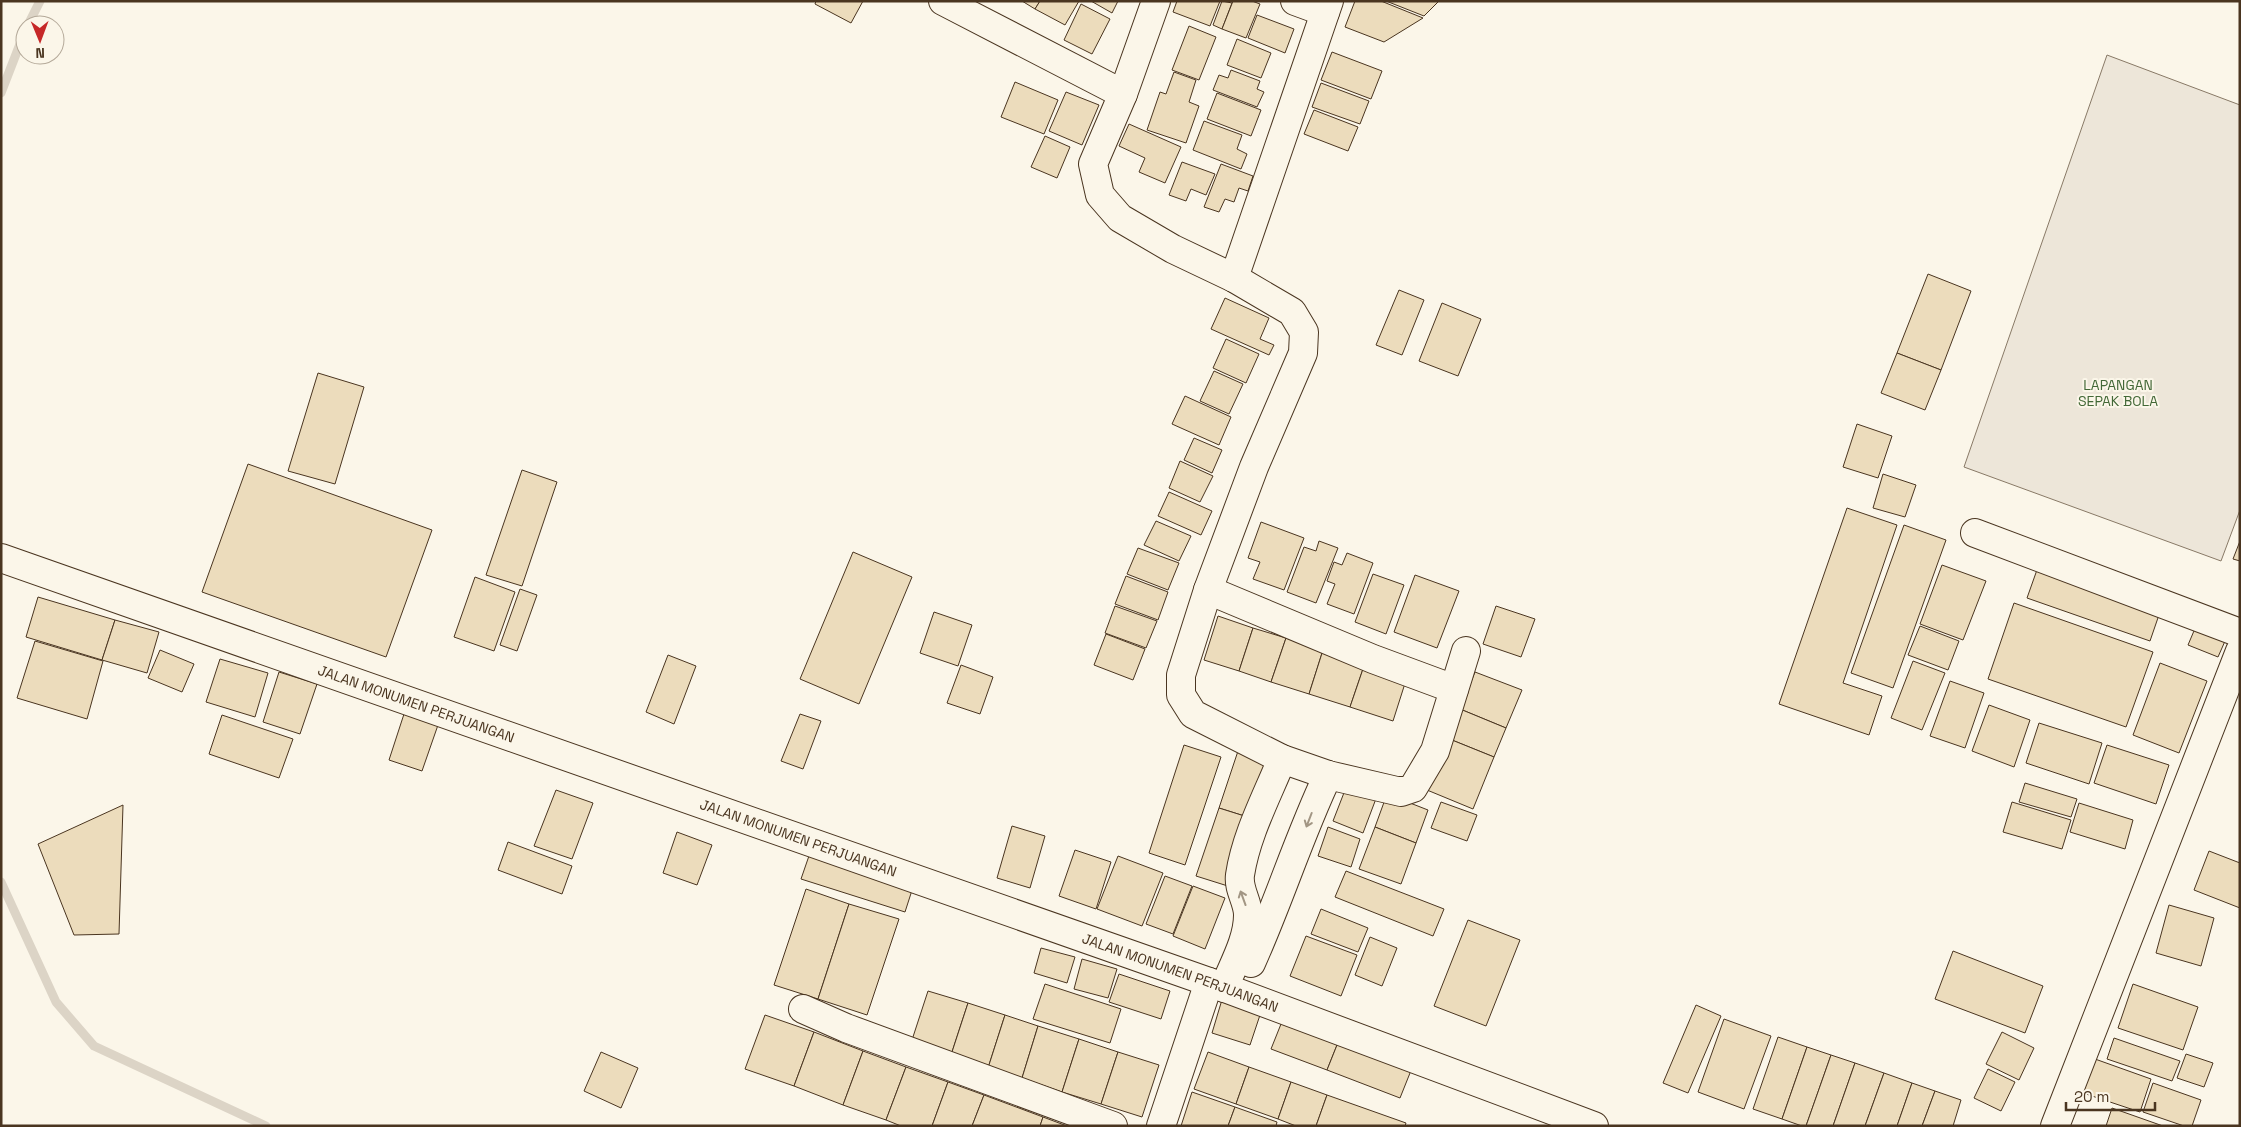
<svg xmlns="http://www.w3.org/2000/svg" width="2241" height="1127" font-family="'Space Grotesk',sans-serif">
<style>
.green{fill:#ede6d9;stroke:#887966}
.lines{fill:none;stroke-linecap:round;stroke-linejoin:round}
.stream{stroke:#dcd4c6;stroke-width:9}
.building{fill:#ecdcbc;stroke:#4a3520}
.minor-casing{stroke:#4a3520;stroke-width:30}
.minor{stroke:#fbf6e9;stroke-width:28}
.oneway{stroke:#a29684}
.labels{text-anchor:middle;stroke-width:4;stroke-linejoin:round;paint-order:stroke}
.park-label{font-size:14px;fill:#436837;stroke:#fbf6e9}
.street-label{font-size:14px;fill:#4a3520;stroke:#fbf6e9}
</style>
<rect width="100%" height="100%" fill="#fbf6e9"/>
<!-- green -->
<path class="green" d="M 2107,55 L 2240,105 L 2240,510 L 2221,561 L 1964,467 Z"/>
<g class="lines">
<!-- stream -->
<g class="stream">
<path d="M 28,25 L 40,1"/>
<path d="M 1,93 L 25,31"/>
<path d="M 1,882 L 56,1002 L 94,1046 L 266,1126"/>
</g>
</g>
<!-- building -->
<g class="building">
<path d="M 816,1 L 863,1 L 851,23 L 815,4 Z"/>
<path d="M 1022,1 L 1040,1 L 1035,9 Z"/>
<path d="M 1040,1 L 1079,1 L 1065,25 L 1035,9 Z"/>
<path d="M 1091,1 L 1118,1 L 1112,13 Z"/>
<path d="M 1177,1 L 1220,1 L 1210,26 L 1173,12 Z"/>
<path d="M 1222,1 L 1232,3 L 1222,29 L 1213,25 Z"/>
<path d="M 1233,1 L 1252,1 L 1260,4 L 1246,38 L 1222,29 Z"/>
<path d="M 1355,1 L 1381,1 L 1423,18 L 1384,42 L 1345,27 Z"/>
<path d="M 1386,1 L 1439,1 L 1424,16 Z"/>
<path d="M 1081,4 L 1110,19 L 1092,54 L 1064,40 Z"/>
<path d="M 1257,15 L 1294,29 L 1285,53 L 1248,38 Z"/>
<path d="M 1189,26 L 1216,37 L 1199,80 L 1172,70 Z"/>
<path d="M 1237,39 L 1271,53 L 1261,78 L 1227,65 Z"/>
<path d="M 1332,52 L 1382,71 L 1371,99 L 1321,80 Z"/>
<path d="M 1231,70 L 1260,81 L 1257,89 L 1264,92 L 1257,107 L 1213,90 L 1219,75 L 1228,78 Z"/>
<path d="M 1174,72 L 1196,80 L 1189,102 L 1199,106 L 1186,143 L 1147,130 L 1160,92 L 1166,94 Z"/>
<path d="M 1015,82 L 1058,100 L 1044,134 L 1001,117 Z"/>
<path d="M 1321,83 L 1369,101 L 1360,124 L 1312,107 Z"/>
<path d="M 1066,92 L 1099,105 L 1082,145 L 1049,131 Z"/>
<path d="M 1217,93 L 1261,110 L 1251,136 L 1207,119 Z"/>
<path d="M 1314,110 L 1358,127 L 1348,151 L 1304,134 Z"/>
<path d="M 1204,121 L 1242,135 L 1237,149 L 1247,154 L 1241,169 L 1193,150 Z"/>
<path d="M 1129,124 L 1181,147 L 1165,183 L 1139,172 L 1145,158 L 1119,146 Z"/>
<path d="M 1045,136 L 1070,147 L 1057,178 L 1031,167 Z"/>
<path d="M 1182,162 L 1215,174 L 1206,195 L 1191,189 L 1186,201 L 1169,195 Z"/>
<path d="M 1221,164 L 1253,176 L 1248,191 L 1239,188 L 1234,202 L 1225,199 L 1219,212 L 1204,207 Z"/>
<path d="M 1928,274 L 1971,291 L 1941,370 L 1897,353 Z"/>
<path d="M 1399,290 L 1424,300 L 1402,355 L 1376,345 Z"/>
<path d="M 1225,298 L 1269,318 L 1260,339 L 1274,345 L 1269,355 L 1211,329 Z"/>
<path d="M 1442,303 L 1481,319 L 1458,376 L 1419,361 Z"/>
<path d="M 1226,339 L 1259,354 L 1246,383 L 1213,368 Z"/>
<path d="M 1897,353 L 1941,370 L 1925,410 L 1881,393 Z"/>
<path d="M 1214,371 L 1243,384 L 1229,414 L 1200,401 Z"/>
<path d="M 318,373 L 364,387 L 335,484 L 288,471 Z"/>
<path d="M 1185,396 L 1231,417 L 1219,445 L 1172,424 Z"/>
<path d="M 1857,424 L 1892,436 L 1878,478 L 1843,467 Z"/>
<path d="M 1194,438 L 1222,450 L 1212,473 L 1184,460 Z"/>
<path d="M 1180,461 L 1213,476 L 1200,502 L 1169,488 Z"/>
<path d="M 248,464 L 432,530 L 386,657 L 202,592 Z"/>
<path d="M 522,470 L 557,482 L 522,586 L 486,575 Z"/>
<path d="M 1883,474 L 1916,485 L 1905,517 L 1873,508 Z"/>
<path d="M 1169,492 L 1212,511 L 1201,535 L 1158,516 Z"/>
<path d="M 1847,508 L 1897,525 L 1843,683 L 1882,696 L 1869,735 L 1779,704 Z"/>
<path d="M 1156,521 L 1191,536 L 1179,561 L 1144,545 Z"/>
<path d="M 1261,522 L 1304,538 L 1284,590 L 1253,579 L 1260,562 L 1248,558 Z"/>
<path d="M 1904,525 L 1946,540 L 1893,688 L 1851,673 Z"/>
<path d="M 1319,541 L 1338,548 L 1316,603 L 1287,592 L 1304,547 L 1316,551 Z"/>
<path d="M 2240,541 L 2240,561 L 2233,559 Z"/>
<path d="M 1138,548 L 1179,563 L 1168,590 L 1127,574 Z"/>
<path d="M 853,552 L 912,577 L 859,704 L 800,679 Z"/>
<path d="M 1347,553 L 1373,563 L 1354,614 L 1327,604 L 1335,584 L 1327,581 L 1334,562 L 1342,565 Z"/>
<path d="M 1942,565 L 1986,581 L 1963,640 L 1920,624 Z"/>
<path d="M 2038,567 L 2161,609 L 2150,641 L 2027,598 Z"/>
<path d="M 1373,574 L 1404,585 L 1386,634 L 1355,622 Z"/>
<path d="M 1415,575 L 1459,591 L 1437,648 L 1394,632 Z"/>
<path d="M 1126,576 L 1168,592 L 1158,620 L 1115,604 Z"/>
<path d="M 475,577 L 515,592 L 494,651 L 454,637 Z"/>
<path d="M 520,589 L 537,595 L 517,651 L 500,645 Z"/>
<path d="M 38,597 L 115,620 L 102,660 L 26,637 Z"/>
<path d="M 2014,603 L 2153,652 L 2126,727 L 1988,679 Z"/>
<path d="M 1115,606 L 1157,621 L 1146,648 L 1105,633 Z"/>
<path d="M 1496,606 L 1535,619 L 1521,657 L 1483,644 Z"/>
<path d="M 934,612 L 972,625 L 958,666 L 920,653 Z"/>
<path d="M 1218,616 L 1253,628 L 1239,671 L 1204,660 Z"/>
<path d="M 2199,619 L 2229,632 L 2218,657 L 2188,645 Z"/>
<path d="M 115,620 L 159,632 L 147,673 L 102,660 Z"/>
<path d="M 1920,626 L 1959,641 L 1948,670 L 1908,655 Z"/>
<path d="M 1253,628 L 1286,638 L 1271,682 L 1239,671 Z"/>
<path d="M 1106,634 L 1145,649 L 1133,680 L 1094,665 Z"/>
<path d="M 1286,638 L 1323,650 L 1309,694 L 1271,682 Z"/>
<path d="M 35,641 L 103,661 L 87,719 L 17,698 Z"/>
<path d="M 160,650 L 194,664 L 182,692 L 148,678 Z"/>
<path d="M 1323,650 L 1365,663 L 1350,707 L 1309,694 Z"/>
<path d="M 668,655 L 696,666 L 674,724 L 646,712 Z"/>
<path d="M 220,659 L 268,673 L 255,717 L 206,702 Z"/>
<path d="M 1913,661 L 1945,673 L 1922,730 L 1891,718 Z"/>
<path d="M 1365,663 L 1407,677 L 1393,721 L 1350,707 Z"/>
<path d="M 2160,663 L 2207,681 L 2179,753 L 2133,735 Z"/>
<path d="M 961,665 L 993,677 L 980,714 L 947,703 Z"/>
<path d="M 279,672 L 317,684 L 300,734 L 263,722 Z"/>
<path d="M 1475,672 L 1522,690 L 1506,728 L 1460,709 Z"/>
<path d="M 1950,681 L 1984,693 L 1965,748 L 1930,736 Z"/>
<path d="M 1989,705 L 2030,720 L 2014,767 L 1972,751 Z"/>
<path d="M 1460,709 L 1506,728 L 1494,757 L 1447,738 Z"/>
<path d="M 404,714 L 438,725 L 422,771 L 389,760 Z"/>
<path d="M 800,714 L 821,721 L 803,769 L 781,761 Z"/>
<path d="M 222,715 L 293,739 L 279,778 L 209,754 Z"/>
<path d="M 2039,723 L 2102,743 L 2089,784 L 2026,763 Z"/>
<path d="M 1447,738 L 1494,757 L 1473,809 L 1427,790 Z"/>
<path d="M 1184,745 L 1221,757 L 1185,865 L 1149,853 Z"/>
<path d="M 2107,745 L 2169,765 L 2156,804 L 2094,783 Z"/>
<path d="M 1238,751 L 1272,762 L 1254,819 L 1219,808 Z"/>
<path d="M 2025,783 L 2077,799 L 2071,817 L 2019,802 Z"/>
<path d="M 1347,785 L 1377,796 L 1363,833 L 1333,821 Z"/>
<path d="M 556,790 L 593,803 L 572,859 L 534,846 Z"/>
<path d="M 1387,794 L 1428,810 L 1416,843 L 1375,827 Z"/>
<path d="M 1441,802 L 1477,815 L 1467,841 L 1431,828 Z"/>
<path d="M 2012,802 L 2071,820 L 2062,849 L 2003,832 Z"/>
<path d="M 2079,803 L 2133,820 L 2125,849 L 2070,832 Z"/>
<path d="M 123,805 L 119,934 L 74,935 L 38,844 Z"/>
<path d="M 1219,808 L 1254,819 L 1231,887 L 1196,876 Z"/>
<path d="M 1012,826 L 1045,836 L 1030,888 L 997,878 Z"/>
<path d="M 1328,827 L 1360,839 L 1351,867 L 1318,856 Z"/>
<path d="M 1375,827 L 1416,843 L 1401,884 L 1359,869 Z"/>
<path d="M 677,832 L 712,845 L 697,885 L 663,873 Z"/>
<path d="M 508,842 L 572,866 L 562,894 L 498,870 Z"/>
<path d="M 811,850 L 914,884 L 905,912 L 801,879 Z"/>
<path d="M 1075,850 L 1111,862 L 1096,909 L 1059,896 Z"/>
<path d="M 2209,851 L 2240,863 L 2240,908 L 2194,890 Z"/>
<path d="M 1118,856 L 1163,873 L 1142,926 L 1097,909 Z"/>
<path d="M 1346,871 L 1444,909 L 1433,936 L 1335,897 Z"/>
<path d="M 1165,876 L 1192,886 L 1173,934 L 1146,924 Z"/>
<path d="M 1193,886 L 1225,898 L 1205,949 L 1173,936 Z"/>
<path d="M 806,889 L 849,904 L 818,999 L 774,985 Z"/>
<path d="M 849,904 L 899,919 L 867,1015 L 818,999 Z"/>
<path d="M 2169,905 L 2214,918 L 2201,966 L 2156,953 Z"/>
<path d="M 1321,909 L 1368,928 L 1358,952 L 1311,934 Z"/>
<path d="M 1468,920 L 1520,940 L 1486,1026 L 1434,1006 Z"/>
<path d="M 1306,936 L 1357,955 L 1341,996 L 1290,976 Z"/>
<path d="M 1370,937 L 1397,948 L 1382,986 L 1355,975 Z"/>
<path d="M 1041,948 L 1075,957 L 1067,983 L 1034,973 Z"/>
<path d="M 1953,951 L 2043,986 L 2025,1033 L 1935,999 Z"/>
<path d="M 1082,959 L 1117,969 L 1108,998 L 1074,989 Z"/>
<path d="M 1119,974 L 1170,991 L 1161,1019 L 1109,1002 Z"/>
<path d="M 1045,984 L 1121,1009 L 1110,1043 L 1033,1019 Z"/>
<path d="M 2133,984 L 2198,1007 L 2183,1050 L 2118,1028 Z"/>
<path d="M 928,991 L 968,1003 L 951,1055 L 911,1043 Z"/>
<path d="M 1224,993 L 1263,1006 L 1250,1045 L 1212,1033 Z"/>
<path d="M 968,1003 L 1005,1015 L 988,1068 L 951,1055 Z"/>
<path d="M 1696,1005 L 1721,1016 L 1688,1093 L 1663,1083 Z"/>
<path d="M 1285,1014 L 1341,1035 L 1327,1070 L 1271,1049 Z"/>
<path d="M 765,1015 L 814,1032 L 794,1086 L 745,1069 Z"/>
<path d="M 1005,1015 L 1038,1026 L 1022,1078 L 988,1068 Z"/>
<path d="M 1724,1019 L 1771,1036 L 1744,1109 L 1698,1092 Z"/>
<path d="M 1038,1026 L 1079,1039 L 1062,1092 L 1022,1078 Z"/>
<path d="M 814,1032 L 863,1051 L 843,1105 L 794,1086 Z"/>
<path d="M 2002,1032 L 2034,1048 L 2019,1080 L 1986,1064 Z"/>
<path d="M 1341,1035 L 1414,1063 L 1400,1098 L 1327,1070 Z"/>
<path d="M 1778,1037 L 1807,1047 L 1782,1119 L 1753,1109 Z"/>
<path d="M 2114,1038 L 2180,1061 L 2172,1081 L 2107,1059 Z"/>
<path d="M 1079,1039 L 1118,1052 L 1101,1104 L 1062,1092 Z"/>
<path d="M 1807,1047 L 1831,1055 L 1806,1126 L 1802,1126 L 1782,1119 Z"/>
<path d="M 863,1051 L 906,1067 L 886,1120 L 843,1105 Z"/>
<path d="M 601,1052 L 638,1068 L 621,1108 L 584,1091 Z"/>
<path d="M 1118,1052 L 1159,1065 L 1142,1117 L 1101,1104 Z"/>
<path d="M 1208,1052 L 1249,1067 L 1236,1104 L 1194,1089 Z"/>
<path d="M 2186,1054 L 2213,1063 L 2204,1087 L 2177,1078 Z"/>
<path d="M 1831,1055 L 1855,1063 L 1833,1126 L 1806,1126 Z"/>
<path d="M 2095,1059 L 2151,1079 L 2140,1112 L 2083,1093 Z"/>
<path d="M 1855,1063 L 1884,1073 L 1865,1126 L 1833,1126 Z"/>
<path d="M 906,1067 L 948,1082 L 932,1126 L 901,1126 L 886,1120 Z"/>
<path d="M 1249,1067 L 1291,1082 L 1278,1119 L 1236,1104 Z"/>
<path d="M 1988,1069 L 2015,1082 L 2001,1111 L 1974,1098 Z"/>
<path d="M 1884,1073 L 1912,1083 L 1897,1126 L 1865,1126 Z"/>
<path d="M 948,1082 L 984,1095 L 972,1126 L 932,1126 Z"/>
<path d="M 1291,1082 L 1327,1095 L 1316,1126 L 1296,1126 L 1278,1119 Z"/>
<path d="M 1912,1083 L 1935,1091 L 1922,1126 L 1897,1126 Z"/>
<path d="M 2153,1083 L 2201,1100 L 2192,1126 L 2184,1126 L 2143,1112 Z"/>
<path d="M 1935,1091 L 1961,1100 L 1953,1126 L 1922,1126 Z"/>
<path d="M 1192,1092 L 1235,1107 L 1228,1126 L 1181,1126 Z"/>
<path d="M 984,1095 L 1043,1117 L 1040,1126 L 972,1126 Z"/>
<path d="M 1327,1095 L 1406,1123 L 1405,1126 L 1316,1126 Z"/>
<path d="M 1235,1107 L 1277,1122 L 1276,1126 L 1228,1126 Z"/>
<path d="M 2112,1108 L 2163,1126 L 2106,1126 Z"/>
<path d="M 1043,1117 L 1067,1126 L 1040,1126 Z"/>
</g>
<g class="lines">
<!-- minor casing -->
<g class="minor-casing">
<g id="minor">
<path d="M 943,1 L 1123,94"/>
<path d="M 1156,1 L 1123,94 L 1093,164 L 1100,195 L 1120,218 L 1173,249 L 1234,278 L 1292,312 L 1304,332 L 1303,353 L 1254,467 L 1208,590 L 1181,675 L 1181,695 L 1193,714 L 1282,759 L 1328,775 L 1401,792 L 1413,788 L 1435,751 L 1466,651"/>
<path d="M 1295,1 L 1325,12"/>
<path d="M 1234,278 L 1329,1"/>
<path d="M 1975,533 L 2240,633"/>
<path id="s1" d="M 1,558 L 1209,982 L 1594,1126"/>
<path d="M 1208,590 L 1373,659 L 1454,689"/>
<path d="M 1251,963 C 1279,901 1299,836 1328,775"/>
<path d="M 1224,988 C 1233,965 1248,940 1248,915 C 1248,901 1238,890 1240,875 C 1246,835 1267,796 1282,759"/>
<path d="M 803,1009 L 846,1028 L 1113,1126"/>
<path d="M 1161,1126 L 1209,982"/>
<path d="M 2055,1126 L 2240,651"/>
</g>
</g>
<!-- minor -->
<use href="#minor" class="minor"/>
</g>
<!-- one-way arrows -->
<defs><path id="oneway-shaft" d="M-6 0H5M1.5-3L5.5 0L1.5 3" fill="none" stroke-width="1.6" stroke-linecap="round" stroke-linejoin="round" transform="scale(1.25)"/></defs>
<g class="oneway">
<use href="#oneway-shaft" transform="translate(1309 820) rotate(111)"/>
<use href="#oneway-shaft" transform="translate(1243 898) rotate(-110)"/>
</g>
<g class="labels">
<!-- park labels -->
<g class="park-label">
<text x="2118" y="390">LAPANGAN<tspan x="2118" dy="16">SEPAK BOLA</tspan></text>
</g>
<!-- street labels -->
<g class="street-label">
<text dy="5" stroke="none"><textPath href="#s1" startOffset="440">JALAN MONUMEN PERJUANGAN</textPath></text>
<text dy="5" stroke="none"><textPath href="#s1" startOffset="845">JALAN MONUMEN PERJUANGAN</textPath></text>
<text dy="5" stroke="none"><textPath href="#s1" startOffset="1250">JALAN MONUMEN PERJUANGAN</textPath></text>
</g>
</g>
<!-- border -->
<rect width="2241" height="1127" fill="none" stroke="#4a3520" stroke-width="5"/>
<!-- north arrow -->
<g transform="translate(40 40) rotate(179)"><circle r="24" fill="#fbf6e9" stroke="#b4a999"/>
<path d="M0-4L9 19L0 12L-9 19Z" fill="#c62828"/>
<text y="-8" font-size="14" font-weight="bold" text-anchor="middle" fill="#4a3520">N</text>
</g>
<!-- scale -->
<path d="M2066 1102v8h89v-8" fill="none" stroke="#4a3520" stroke-width="2.5"/>
<text x="2074" y="1102" font-size="15" fill="#4a3520" stroke="#fbf6e9" stroke-width="4" paint-order="stroke">20 m</text>
</svg>
